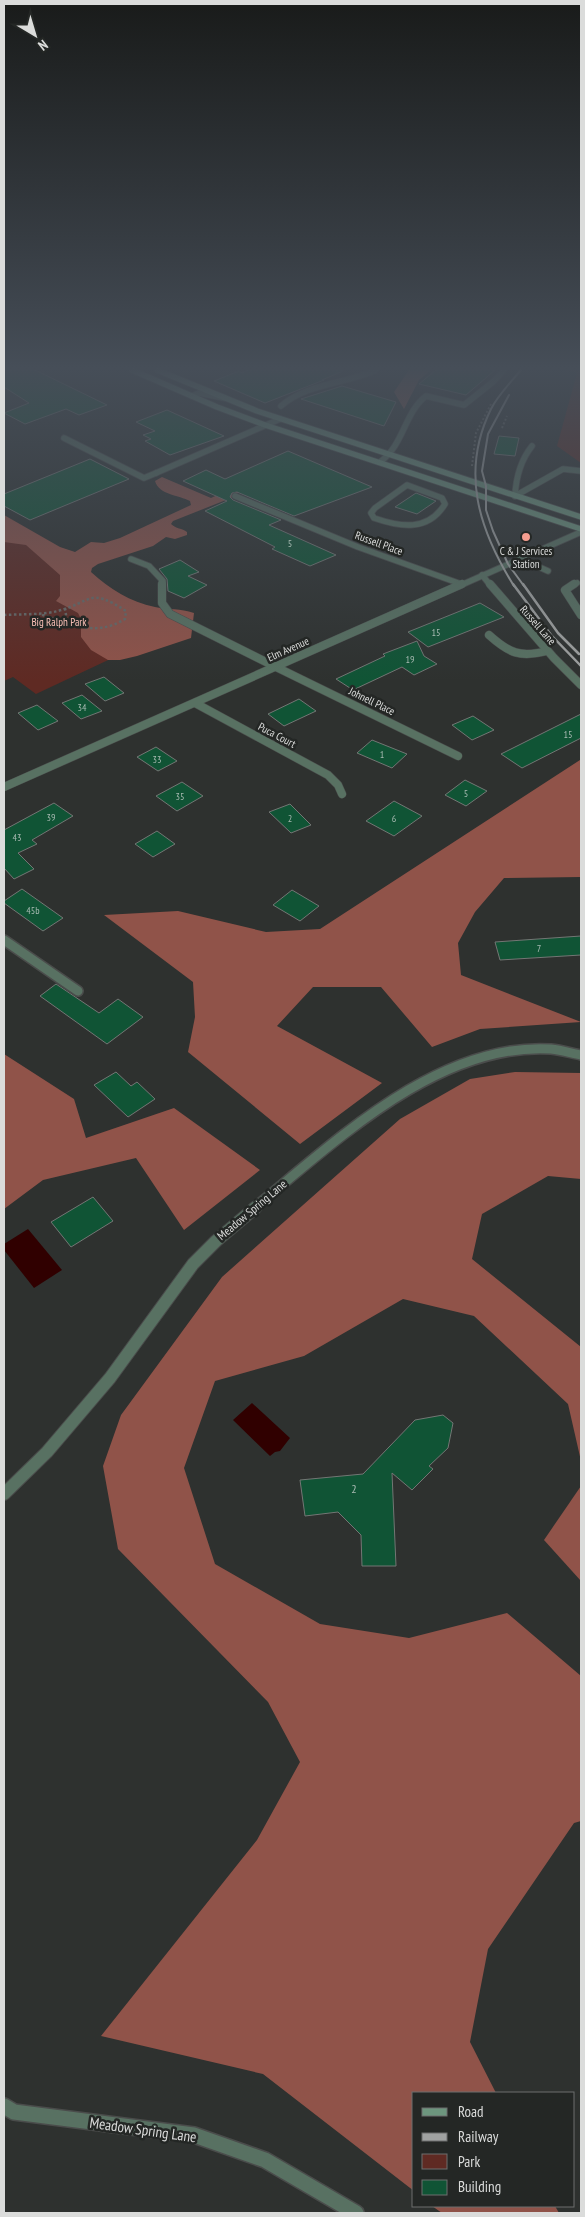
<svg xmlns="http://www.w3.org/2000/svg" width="585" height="2217" font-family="'PT Sans Narrow',sans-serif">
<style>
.green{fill:#5f2a23}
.forest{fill:#905349}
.water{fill:#300000}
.building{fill:#105435;stroke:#737674}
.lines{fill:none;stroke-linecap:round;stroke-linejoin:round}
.lane-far1-casing{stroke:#4a4c4b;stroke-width:7}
.lane-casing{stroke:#4a4c4b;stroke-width:9}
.street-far4-casing{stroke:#4a4c4b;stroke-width:7}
.street-far3-casing{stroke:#4a4c4b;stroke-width:9}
.street-far2-casing{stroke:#4a4c4b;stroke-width:12}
.street-far1-casing{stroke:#4a4c4b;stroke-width:14}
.street-casing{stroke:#4a4c4b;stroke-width:18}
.secondary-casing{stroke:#4a4c4b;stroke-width:7}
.path-far1{stroke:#686a68;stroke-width:2;stroke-dasharray:2 2;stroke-linecap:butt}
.path{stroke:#686a68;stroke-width:2.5;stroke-dasharray:2.5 2.5;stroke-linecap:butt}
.lane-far1{stroke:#587162;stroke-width:5.5}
.lane{stroke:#587162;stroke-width:8}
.street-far4{stroke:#587162;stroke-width:5.5}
.street-far3{stroke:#587162;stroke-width:8}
.street-far2{stroke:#587162;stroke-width:9}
.street-far1{stroke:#587162;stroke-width:12}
.street{stroke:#587162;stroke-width:15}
.secondary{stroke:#6d967e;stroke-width:5.5}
.rail-far1{stroke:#a0a2a1;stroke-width:2}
.rail{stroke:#a0a2a1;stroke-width:2.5}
.poi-dot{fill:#f59d8f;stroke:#242725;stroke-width:2}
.labels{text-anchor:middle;stroke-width:5;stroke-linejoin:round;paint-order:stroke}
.number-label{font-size:10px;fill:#a8bab2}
.far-street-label{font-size:11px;fill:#dbdcdb;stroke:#242725}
.far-poi-label{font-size:11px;fill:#dbdcdb;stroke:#242725}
.far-park-label{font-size:11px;fill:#fac0b7;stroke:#242725}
.street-label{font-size:12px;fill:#dbdcdb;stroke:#242725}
.near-number-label{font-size:12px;fill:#a8bab2}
.near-street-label{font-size:15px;fill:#dbdcdb;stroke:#242725}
</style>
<rect width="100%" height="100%" fill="#2e312f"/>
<!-- green -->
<g class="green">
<path d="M 567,370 L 581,370 L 581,463 L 557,446 L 577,373 Z"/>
<path d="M 4,527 L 66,559 L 174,629 L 36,694 L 13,677 L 4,681 Z"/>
</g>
<!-- forest -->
<g class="forest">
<path d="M 409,370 L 431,370 L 419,380 L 404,409 L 394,392 Z"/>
<path d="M 162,477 L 211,498 L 239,485 L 239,492 L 231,498 L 173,521 L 171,524 C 176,529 182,528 187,532 L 187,535 L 175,539 L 166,537 L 153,546 L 98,564 L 92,568 L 91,572 C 110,589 130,602 155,607 C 169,610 180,608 194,613 L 191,638 L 137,656 L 120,660 L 108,660 L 91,650 L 81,637 L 81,619 L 78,613 L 56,601 L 60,596 L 60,575 L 26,545 L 4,542 L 4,515 L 60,547 L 75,552 L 91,542 L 104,543 L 120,538 L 191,505 L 190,501 C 179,495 159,495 155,481 Z"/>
<path d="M 580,760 L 581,877 L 504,878 L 475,912 L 458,943 L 461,975 L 581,1022 L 480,1029 L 432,1047 L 381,987 L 313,987 L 277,1026 L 382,1083 L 300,1144 L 188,1052 L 195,1017 L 193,982 L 104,915 L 178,911 L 266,932 L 320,929 Z"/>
<path d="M 4,1054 L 74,1099 L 86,1138 L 174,1108 L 260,1170 L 184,1230 L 136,1158 L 43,1180 L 4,1209 Z"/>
<path d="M 515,1072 L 581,1073 L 581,1179 L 548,1176 L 482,1214 L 472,1259 L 581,1347 L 581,1461 L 568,1404 L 474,1316 L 403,1299 L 304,1356 L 215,1381 L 184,1468 L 215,1564 L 320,1624 L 409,1638 L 507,1613 L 581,1676 L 581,1821 L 574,1823 L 488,1949 L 470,2042 L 496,2093 L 414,2093 L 414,2191 L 263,2074 L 101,2036 L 257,1840 L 300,1762 L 268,1702 L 118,1549 L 103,1466 L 121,1415 L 222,1277 L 400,1119 L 470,1079 Z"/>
<path d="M 581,1486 L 581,1581 L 544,1540 Z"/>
<path d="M 432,2206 L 555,2206 L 559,2213 L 442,2213 Z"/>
</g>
<!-- water -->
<g class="water">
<path d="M 28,1229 L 62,1270 L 34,1288 L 4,1250 L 4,1244 Z"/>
<path d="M 252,1403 L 290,1438 L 280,1451 L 275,1452 L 270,1456 L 233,1420 Z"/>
</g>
<!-- building -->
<g class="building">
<path d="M 4,370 L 35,370 L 107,405 L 79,415 L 66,409 L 25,424 L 4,413 L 29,403 L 4,387 Z"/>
<path d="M 248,370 L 343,370 L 343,371 L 322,380 L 324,380 L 265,403 L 214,381 L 239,371 L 242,373 Z"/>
<path d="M 436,370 L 495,370 L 466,395 L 419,384 Z"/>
<path d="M 342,386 L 396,402 L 384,426 L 301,399 Z"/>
<path d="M 167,410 L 224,436 L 170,455 L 145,441 L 151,439 L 143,435 L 155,431 L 136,422 Z"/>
<path d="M 499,436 L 519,438 L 515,456 L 494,454 Z"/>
<path d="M 288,451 L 372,487 L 294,516 L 237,492 L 232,493 L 230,497 L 233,500 L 281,520 L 269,525 L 336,555 L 310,566 L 272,549 L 275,547 L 205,511 L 227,501 L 183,481 L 206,470 L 225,479 Z"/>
<path d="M 90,459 L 129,479 L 30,520 L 4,506 L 4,494 Z"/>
<path d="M 416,493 L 436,501 L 417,514 L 395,507 Z"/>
<path d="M 180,560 L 199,572 L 188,576 L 207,585 L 184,598 L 168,591 L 167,579 L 159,569 Z"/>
<path d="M 480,603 L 504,617 L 428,647 L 408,632 Z"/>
<path d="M 417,641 L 424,656 L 437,664 L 414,675 L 402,667 L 353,690 L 336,679 L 385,656 L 383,654 Z"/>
<path d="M 104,677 L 124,693 L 105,701 L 85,684 Z"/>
<path d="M 82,695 L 102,711 L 81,719 L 62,703 Z"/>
<path d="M 299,699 L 316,711 L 284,726 L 268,714 Z"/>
<path d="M 37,705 L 58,721 L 38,730 L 18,713 Z"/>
<path d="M 581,714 L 581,738 L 522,768 L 501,754 Z"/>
<path d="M 473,716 L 494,730 L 472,740 L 452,725 Z"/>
<path d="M 372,740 L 407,754 L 392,768 L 357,753 Z"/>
<path d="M 156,747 L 177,761 L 158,771 L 137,757 Z"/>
<path d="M 465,780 L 487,791 L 466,806 L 445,795 Z"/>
<path d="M 182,782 L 203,796 L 177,811 L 156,796 Z"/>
<path d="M 394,801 L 422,816 L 394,836 L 366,821 Z"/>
<path d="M 54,803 L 73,816 L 32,840 L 37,844 L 18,853 L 34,869 L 14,879 L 4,868 L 4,830 Z"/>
<path d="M 290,804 L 311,825 L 291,833 L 269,812 Z"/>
<path d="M 157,831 L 175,844 L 153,857 L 135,844 Z"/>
<path d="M 22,889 L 63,918 L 43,931 L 4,903 L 4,901 Z"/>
<path d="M 292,890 L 319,906 L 300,921 L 273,905 Z"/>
<path d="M 581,936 L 581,955 L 500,960 L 495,942 Z"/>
<path d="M 56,984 L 99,1013 L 118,999 L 143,1017 L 107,1044 L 40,996 Z"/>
<path d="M 116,1072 L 131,1086 L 137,1082 L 155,1099 L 128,1117 L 94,1085 Z"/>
<path d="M 93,1197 L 113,1221 L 71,1247 L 51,1222 Z"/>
<path d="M 443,1415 L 453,1423 L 448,1448 L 429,1466 L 433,1469 L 412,1490 L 392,1473 L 396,1566 L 362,1566 L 361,1535 L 338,1512 L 305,1516 L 300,1480 L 363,1474 L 415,1420 Z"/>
</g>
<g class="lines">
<!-- lane-far1 casing -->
<g class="lane-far1-casing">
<g id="lane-far1">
<path d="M 192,396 L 199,393 L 224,398"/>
<path d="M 281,406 C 307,383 346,384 376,370"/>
<path d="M 64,438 L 144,478 L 156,473"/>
<path d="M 380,462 C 404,445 404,413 426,396 L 464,405 L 494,381 L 504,370"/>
<path d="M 407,485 L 442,498 L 445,504 C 428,532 400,527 374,518 L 371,513 L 375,508 Z"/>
<path d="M 515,496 L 563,469 L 581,471"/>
<path d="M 515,496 C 516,477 520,461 532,446"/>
<path d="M 131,559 L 149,566 L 163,581 L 162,586"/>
<path d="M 521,559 L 548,571"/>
<path d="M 572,586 L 577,583"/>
</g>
</g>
<!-- lane casing -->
<g class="lane-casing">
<g id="lane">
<path d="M 162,584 L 162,603 L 170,614 L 276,667"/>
<path d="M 574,584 L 565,590 L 581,615"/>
<path d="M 489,635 C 509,653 520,658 547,651"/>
</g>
</g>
<!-- street-far4 casing -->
<g class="street-far4-casing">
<g id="street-far4">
<path d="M 156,473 L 280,419"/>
<path d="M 235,496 L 358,547 L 461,584"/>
<path d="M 482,575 L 491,586"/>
<path d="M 459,586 L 581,532"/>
</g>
</g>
<!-- street-far3 casing -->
<g class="street-far3-casing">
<g id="street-far3">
<path d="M 490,584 L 554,658 L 581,685"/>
<path d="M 276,667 L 458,756"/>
<path d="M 195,703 L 328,775 L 338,785 L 342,794"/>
<path d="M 4,787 L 462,584"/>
</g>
</g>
<!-- street-far2 casing -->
<g class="street-far2-casing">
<g id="street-far2">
<path d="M 4,940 L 78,991"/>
<path d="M 254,1208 C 335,1142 438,1042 551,1049 C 561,1050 571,1053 581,1055"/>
</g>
</g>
<!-- street-far1 casing -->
<g class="street-far1-casing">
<path id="street-far1" d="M 4,1494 L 47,1452 L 110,1378 L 193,1264 L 216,1241 L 256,1207"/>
</g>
<!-- street casing -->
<g class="street-casing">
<path id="street" d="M 4,2106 L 14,2112 L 194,2135 L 265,2160 L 356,2213"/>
</g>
<!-- secondary casing -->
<g class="secondary-casing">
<g id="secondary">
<path d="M 132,370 L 217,407 L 265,425 L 581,529"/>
<path d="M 157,370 L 257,411 L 581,517"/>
</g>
</g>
<!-- path-far1 -->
<g class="path-far1">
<path d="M 502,428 L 507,416"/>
<path d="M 472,466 L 476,433 L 491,404"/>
</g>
<!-- path -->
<g class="path">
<path d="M 65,608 L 67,622"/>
<path d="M 4,615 C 21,614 42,615 58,611 C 94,601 88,587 126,611 L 125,619 C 94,638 70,623 39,614"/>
</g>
<!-- lane-far1 -->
<use href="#lane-far1" class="lane-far1"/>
<!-- lane -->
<use href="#lane" class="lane"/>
<!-- street-far4 -->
<use href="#street-far4" class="street-far4"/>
<!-- street-far3 -->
<use href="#street-far3" class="street-far3"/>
<!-- street-far2 -->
<use href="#street-far2" class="street-far2"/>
<!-- street-far1 -->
<use href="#street-far1" class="street-far1"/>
<!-- street -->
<use href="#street" class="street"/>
<!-- secondary -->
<use href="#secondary" class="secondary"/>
<!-- rail-far1 -->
<g class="rail-far1">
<path d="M 509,395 L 488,434 L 482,471 L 486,486 L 486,510 L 493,531 L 508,564 L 524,586"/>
<path d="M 514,586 C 479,530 460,472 491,409 C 498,395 511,382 521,370"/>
</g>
<!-- rail -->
<g class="rail">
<path d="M 513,584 L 551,635 L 581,666"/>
<path d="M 523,584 L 558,633 L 579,654"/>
</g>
</g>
<!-- sky -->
<linearGradient id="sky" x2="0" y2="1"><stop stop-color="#191b1a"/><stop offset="0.54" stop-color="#464e58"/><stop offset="1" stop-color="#464e58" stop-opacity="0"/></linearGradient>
<rect width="585" height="681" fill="url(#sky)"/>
<!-- markers -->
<circle class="poi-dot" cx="526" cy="537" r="5"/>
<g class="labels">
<!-- number labels -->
<g class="number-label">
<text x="290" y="547">5</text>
<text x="436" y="636">15</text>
<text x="410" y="663">19</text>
<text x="82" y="711">34</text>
<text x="568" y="738">15</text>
<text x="382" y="758">1</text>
<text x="157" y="763">33</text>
<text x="466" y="797">5</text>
<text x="180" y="800">35</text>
<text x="51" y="821">39</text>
<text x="290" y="822">2</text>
<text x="394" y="822">6</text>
<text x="17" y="841">43</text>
<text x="33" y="914">45b</text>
<text x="539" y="952">7</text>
</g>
<!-- far-street labels -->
<g class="far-street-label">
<text transform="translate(379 543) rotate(20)" y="4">Russell Place</text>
<text transform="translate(538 625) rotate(49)" y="4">Russell Lane</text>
<text transform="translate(288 649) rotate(-24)" y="4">Elm Avenue</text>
<text transform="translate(372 701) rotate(26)" y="4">Johnell Place</text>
<text transform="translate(277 735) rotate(28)" y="4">Puca Court</text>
</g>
<!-- far-poi labels -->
<g class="far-poi-label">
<text x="526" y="555">C &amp; J Services<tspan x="526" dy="13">Station</tspan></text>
</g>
<!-- far-park labels -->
<g class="far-park-label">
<text x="59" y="626">Big Ralph Park</text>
</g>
<!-- street labels -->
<g class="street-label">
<text transform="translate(252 1210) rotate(-40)" y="4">Meadow Spring Lane</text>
</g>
<!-- near-number labels -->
<g class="near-number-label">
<text x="354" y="1493">2</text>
</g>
<!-- near-street labels -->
<g class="near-street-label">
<text transform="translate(143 2130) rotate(8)" y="5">Meadow Spring Lane</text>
</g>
</g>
<!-- border -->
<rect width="585" height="2217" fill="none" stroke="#dbdcdb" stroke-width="10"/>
<!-- legend -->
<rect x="412" y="2092" width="162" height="115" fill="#242725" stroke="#6d6f6e"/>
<rect x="422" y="2108" width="25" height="8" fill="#6d967e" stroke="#6d6f6e"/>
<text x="458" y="2117" font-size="15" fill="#dbdcdb">Road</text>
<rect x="422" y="2133" width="25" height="8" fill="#a0a2a1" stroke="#6d6f6e"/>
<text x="458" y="2142" font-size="15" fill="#dbdcdb">Railway</text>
<rect x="422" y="2154" width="25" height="15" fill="#5f2a23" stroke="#6d6f6e"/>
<text x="458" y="2167" font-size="15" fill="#dbdcdb">Park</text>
<rect x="422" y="2180" width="25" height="15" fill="#105435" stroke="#6d6f6e"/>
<text x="458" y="2192" font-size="15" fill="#dbdcdb">Building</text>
<!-- north arrow -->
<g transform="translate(35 35) rotate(142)" stroke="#242725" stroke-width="4" paint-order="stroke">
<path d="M0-4L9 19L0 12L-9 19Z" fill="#dbdcdb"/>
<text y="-8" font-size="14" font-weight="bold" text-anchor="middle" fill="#dbdcdb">N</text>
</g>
</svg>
